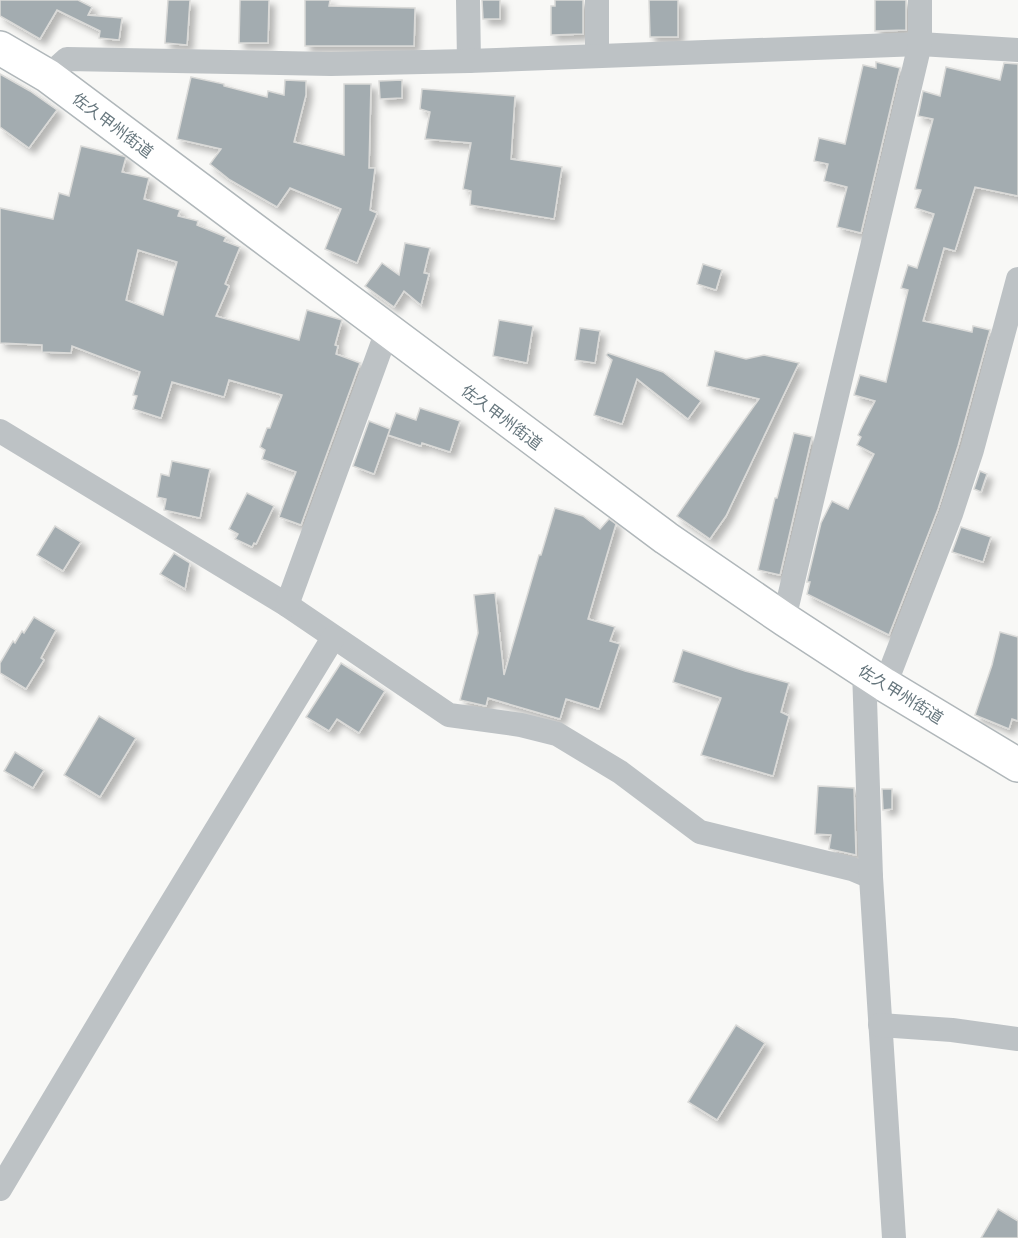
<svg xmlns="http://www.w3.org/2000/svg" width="1018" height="1238" font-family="Barlow,'Noto Sans JP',sans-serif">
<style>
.building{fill:#a3acb0;stroke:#dadad8;stroke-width:1.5;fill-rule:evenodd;filter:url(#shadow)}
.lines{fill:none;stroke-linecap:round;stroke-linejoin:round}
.secondary-casing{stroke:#b0b7ba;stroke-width:36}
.street{stroke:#bdc2c5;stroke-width:24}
.secondary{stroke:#fff;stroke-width:33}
.labels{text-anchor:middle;stroke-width:6;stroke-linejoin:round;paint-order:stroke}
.street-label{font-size:16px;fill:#66767d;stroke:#fff}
</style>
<defs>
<filter id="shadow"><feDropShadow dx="5.5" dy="5.5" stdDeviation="3" flood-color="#0004"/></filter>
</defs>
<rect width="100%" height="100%" fill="#f8f8f6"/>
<!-- building -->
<g class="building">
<path d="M 0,0 L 78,0 L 92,7 L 88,15 L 122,18 L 119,40 L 99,38 L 100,31 L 57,10 L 40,39 L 0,16 Z"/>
<path d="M 168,0 L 190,0 L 187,45 L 165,43 Z"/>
<path d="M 240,0 L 269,0 L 268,43 L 239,43 Z"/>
<path d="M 305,0 L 330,0 L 329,6 L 415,8 L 414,46 L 305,46 Z"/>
<path d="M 482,0 L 500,0 L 500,19 L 483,19 Z"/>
<path d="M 555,0 L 583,0 L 583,34 L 551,35 L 551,6 L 555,6 Z"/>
<path d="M 649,0 L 678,0 L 678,37 L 650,37 Z"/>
<path d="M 875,0 L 906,0 L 906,30 L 875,31 Z"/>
<path d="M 876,62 L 900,68 L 861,233 L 837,227 L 847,187 L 824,181 L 828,164 L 814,161 L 819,138 L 845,144 L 863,65 L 876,68 Z"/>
<path d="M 1004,63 L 1018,64 L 1018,196 L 975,187 L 955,251 L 944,248 L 923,321 L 972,332 L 973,326 L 990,330 L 958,446 L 938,509 L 889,635 L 807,594 L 810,582 L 807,582 L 821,523 L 832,501 L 848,509 L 874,454 L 857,445 L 861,437 L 858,435 L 875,401 L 854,395 L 860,375 L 886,382 L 908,290 L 901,288 L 908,265 L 917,268 L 934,214 L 915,208 L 921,190 L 915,189 L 933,119 L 918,116 L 923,91 L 940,96 L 946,67 L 1000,80 Z"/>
<path d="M 0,74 L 30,91 L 57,110 L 29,148 L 0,127 Z"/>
<path d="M 191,77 L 224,84 L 224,86 L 267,97 L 268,91 L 284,95 L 285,80 L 306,81 L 306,95 L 294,142 L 344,155 L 344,84 L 371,84 L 369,168 L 375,168 L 370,210 L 377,213 L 357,263 L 325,249 L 341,209 L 290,188 L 277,207 L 230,180 L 210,164 L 221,149 L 177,139 Z"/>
<path d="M 402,80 L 402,98 L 380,99 L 379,81 Z"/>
<path d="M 422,89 L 515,96 L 511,159 L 562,167 L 554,219 L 470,205 L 471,191 L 463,189 L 471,143 L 425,139 L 430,112 L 420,109 Z"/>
<path d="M 81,146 L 123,156 L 126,157 L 122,172 L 149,178 L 144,199 L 180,210 L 178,216 L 198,221 L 197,225 L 226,237 L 224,241 L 240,247 L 225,284 L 229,286 L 216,316 L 299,340 L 307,310 L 342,320 L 335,345 L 338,346 L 336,354 L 360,363 L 301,525 L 279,517 L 296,472 L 262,459 L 265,450 L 260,447 L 267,428 L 270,428 L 282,395 L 229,380 L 224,397 L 172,382 L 161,418 L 133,409 L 137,396 L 133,395 L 140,372 L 72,346 L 71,353 L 42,352 L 42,345 L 0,343 L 0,208 L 53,219 L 59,193 L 69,196 ZM 138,250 L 177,262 L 163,315 L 126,300 Z"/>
<path d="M 405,243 L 430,248 L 424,273 L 429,274 L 421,305 L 404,291 L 394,307 L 365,286 L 382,263 L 399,275 Z"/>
<path d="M 703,264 L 722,270 L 716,290 L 697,284 Z"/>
<path d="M 499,320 L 533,326 L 527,363 L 493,356 Z"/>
<path d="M 580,328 L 600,331 L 595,363 L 575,360 Z"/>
<path d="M 715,351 L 746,359 L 764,355 L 799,363 L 726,516 L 710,539 L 677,516 L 759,399 L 707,386 Z"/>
<path d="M 608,353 L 663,372 L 701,401 L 688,419 L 637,379 L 622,424 L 594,415 L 612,360 L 606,355 Z"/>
<path d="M 420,408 L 460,421 L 450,452 L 422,443 L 421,446 L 388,435 L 396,413 L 416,420 Z"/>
<path d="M 369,421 L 390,429 L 374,474 L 353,466 Z"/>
<path d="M 794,433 L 812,437 L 780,575 L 758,570 L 775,498 L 777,498 Z"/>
<path d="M 172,461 L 210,469 L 200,518 L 164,510 L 166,499 L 157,497 L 161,474 L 169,476 Z"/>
<path d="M 980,471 L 987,474 L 981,492 L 974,489 Z"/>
<path d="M 247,493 L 274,506 L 256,544 L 254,543 L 252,547 L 235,539 L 238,534 L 229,529 Z"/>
<path d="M 555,508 L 583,516 L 600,529 L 609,519 L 616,524 L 588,619 L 615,627 L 610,641 L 620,644 L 599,709 L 566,699 L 560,719 L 488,698 L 486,706 L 460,700 L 478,633 L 474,595 L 495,593 L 504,675 L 539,555 L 541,555 Z"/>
<path d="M 55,526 L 81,542 L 63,571 L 37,555 Z"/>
<path d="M 961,527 L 991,537 L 983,562 L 952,552 Z"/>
<path d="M 174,553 L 190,563 L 185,589 L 160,574 Z"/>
<path d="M 34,617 L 56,630 L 41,658 L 44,660 L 26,689 L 0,673 L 0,663 L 13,641 L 15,643 L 22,631 L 24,633 Z"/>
<path d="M 1000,632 L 1018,637 L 1018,721 L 1012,719 L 1009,729 L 975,715 L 992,665 Z"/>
<path d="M 683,650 L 745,671 L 789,683 L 781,712 L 789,716 L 773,776 L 701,755 L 721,698 L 673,682 Z"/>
<path d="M 341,663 L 385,691 L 359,733 L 337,719 L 329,731 L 306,717 Z"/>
<path d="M 99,716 L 136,738 L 100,797 L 64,775 Z"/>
<path d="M 15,752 L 44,770 L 33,788 L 4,771 Z"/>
<path d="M 818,786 L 854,788 L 856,855 L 829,849 L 831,835 L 815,834 Z"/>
<path d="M 882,789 L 892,789 L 892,809 L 883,810 Z"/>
<path d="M 736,1025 L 765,1043 L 717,1120 L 688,1102 Z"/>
<path d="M 998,1209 L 1018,1221 L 1018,1238 L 981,1238 Z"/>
</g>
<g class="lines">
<!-- secondary casing -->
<g class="secondary-casing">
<path id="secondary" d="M 0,48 L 48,76 L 666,538 L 784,619 L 885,685 L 1018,765"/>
</g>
<!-- street -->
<g class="street">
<path d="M 468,0 L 469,61"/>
<path d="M 597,55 L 597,0"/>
<path d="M 48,76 L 67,59 L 331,64 L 469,61 L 920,44 L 1018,50"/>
<path d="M 0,431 L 287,605 L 449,715 L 521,725 L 557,734 L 620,772 L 700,832 L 852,869 L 871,877"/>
<path d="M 287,605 L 387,331"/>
<path d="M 784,619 L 920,44 L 920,0"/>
<path d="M 864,670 L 871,877 L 894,1238"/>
<path d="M 885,685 L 951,514 L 972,450 L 1018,279"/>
<path d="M 880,1025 L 952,1030 L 1018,1039"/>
<path d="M 0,1189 L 138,958 L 333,638"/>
</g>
<!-- secondary -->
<use href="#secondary" class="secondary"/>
</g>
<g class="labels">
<!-- street labels -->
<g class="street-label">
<text transform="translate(113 125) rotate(37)" y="6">佐久甲州街道</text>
<text transform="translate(502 417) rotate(37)" y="6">佐久甲州街道</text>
<text transform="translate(901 694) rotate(32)" y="6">佐久甲州街道</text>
</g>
</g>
</svg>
